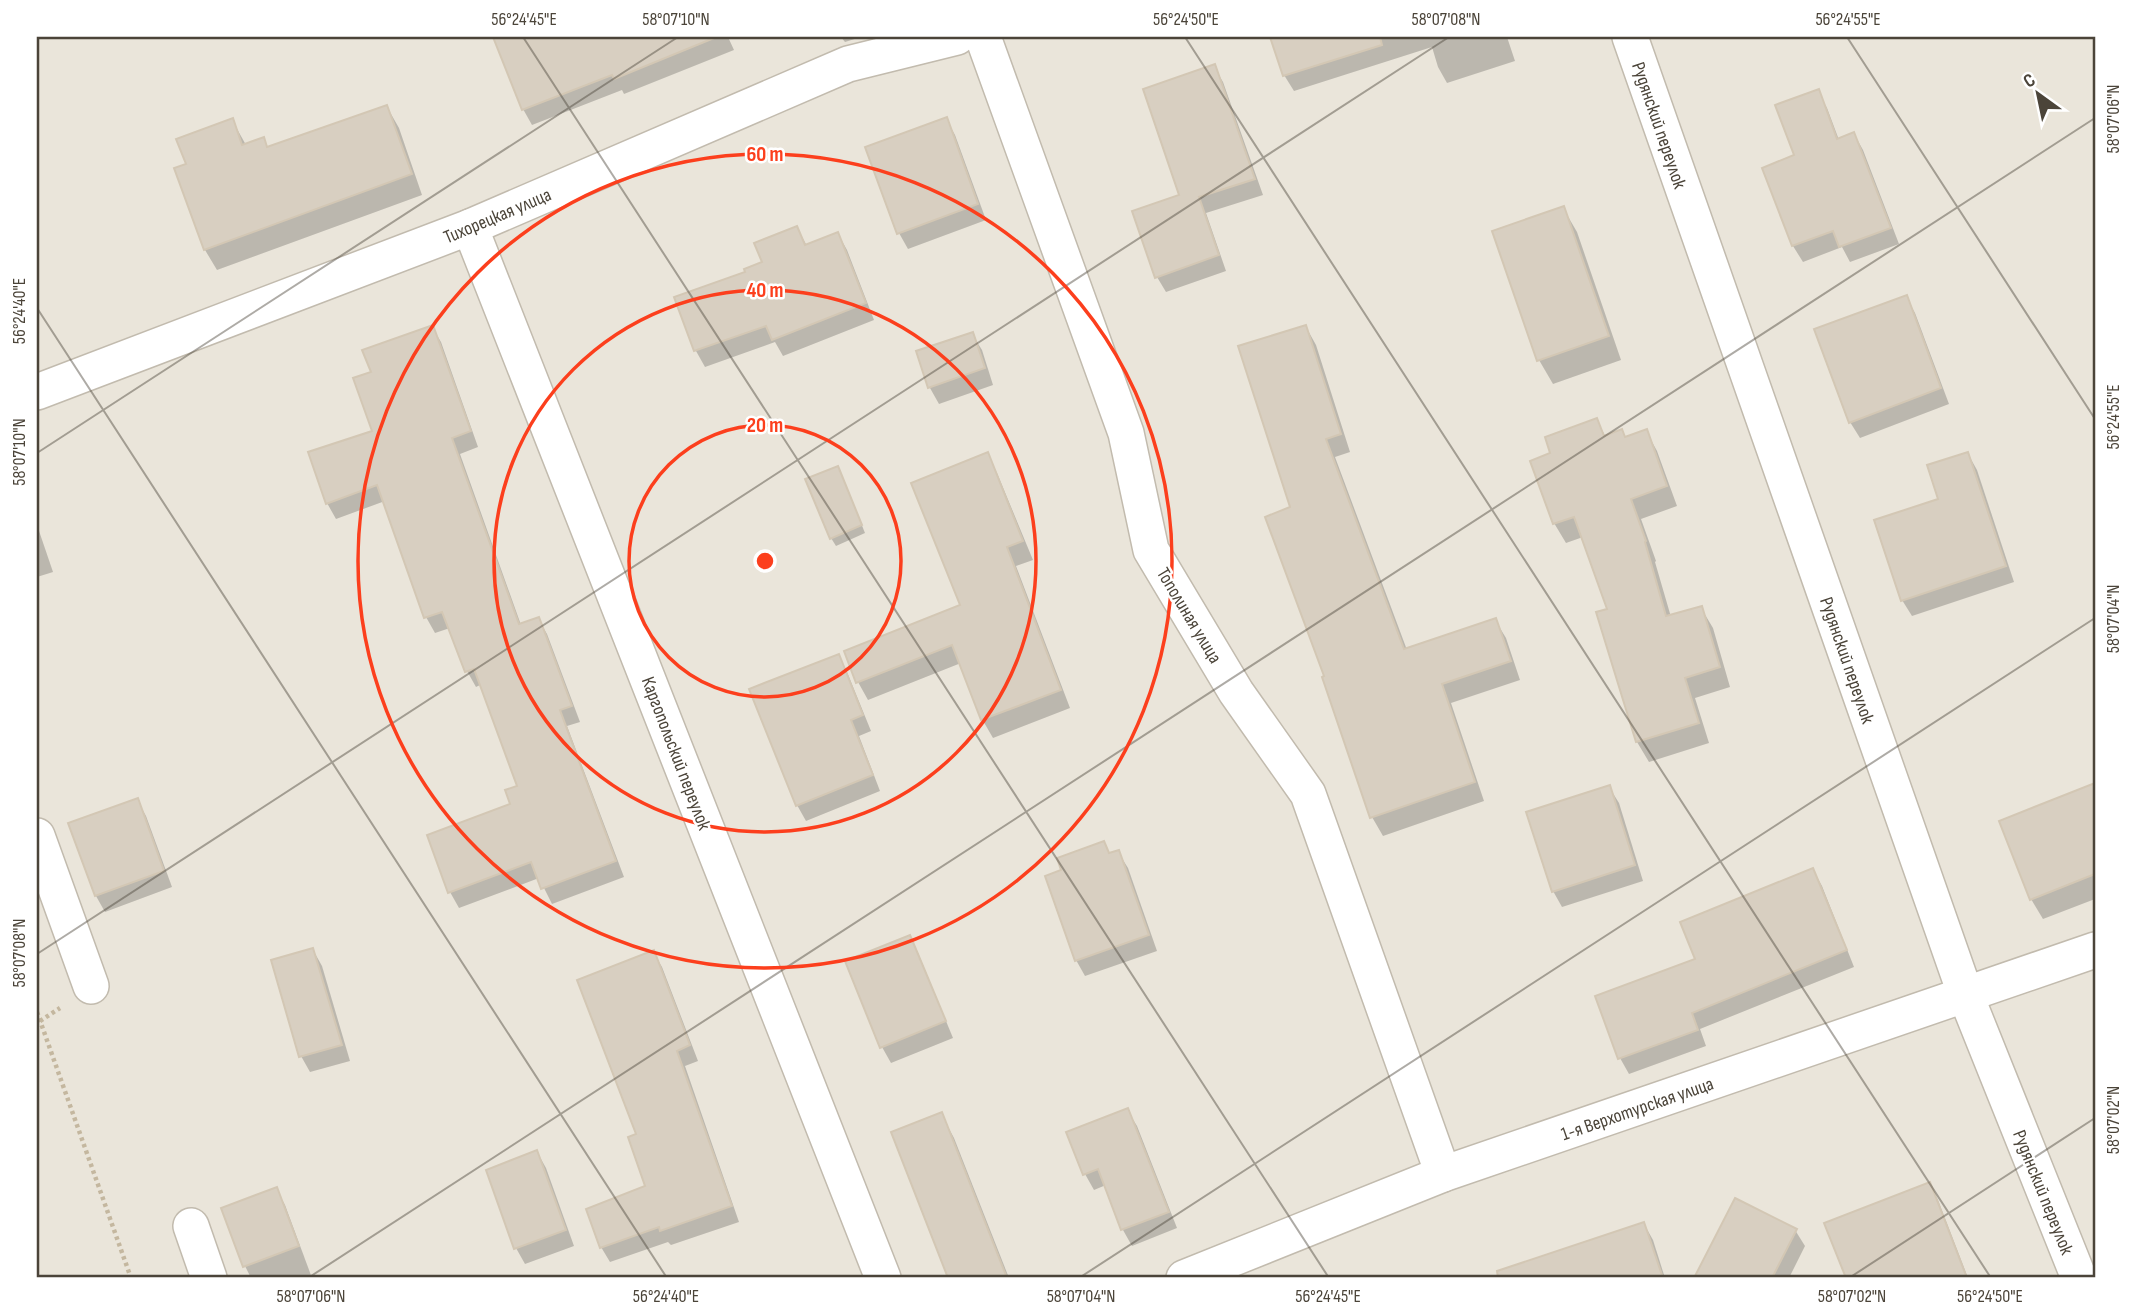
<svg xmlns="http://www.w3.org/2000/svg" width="2132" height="1315" font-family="'Sofia Sans Condensed',sans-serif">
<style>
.residential{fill:#eae5da}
.shadow{fill:#0003}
.building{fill:#d8cfc1;stroke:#d3c7b4;stroke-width:2}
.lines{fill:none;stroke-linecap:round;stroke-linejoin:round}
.street-casing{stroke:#c2bbae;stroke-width:38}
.path{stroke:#c4b79f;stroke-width:4.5;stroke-dasharray:3.5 3.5;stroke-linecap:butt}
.street{stroke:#fff;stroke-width:35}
.ticks{fill:none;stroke:#4b4439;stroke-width:2;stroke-opacity:0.45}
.ring{fill:none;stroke:#fc3f1d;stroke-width:3.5}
.labels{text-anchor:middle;stroke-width:5;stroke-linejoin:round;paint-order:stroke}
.street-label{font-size:19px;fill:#4b4439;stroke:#fff}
.centre{fill:#fc3f1d;stroke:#fff;stroke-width:3.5}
.ring-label{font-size:21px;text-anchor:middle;font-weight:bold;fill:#fc3f1d;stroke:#fff;stroke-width:5;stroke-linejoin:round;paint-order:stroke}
.neatline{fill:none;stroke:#4b4439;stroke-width:2.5}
.ticks-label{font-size:18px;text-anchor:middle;fill:#4b4439}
</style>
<rect width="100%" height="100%" fill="#f6f3ec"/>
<!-- residential -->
<rect class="residential" x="37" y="37" width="2058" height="1241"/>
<!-- shadow -->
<g class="shadow">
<path d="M 495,37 L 728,37 L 734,50 L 624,94 L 622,90 L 532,125 L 523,109 Z"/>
<path d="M 841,37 L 861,37 L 845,42 Z"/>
<path d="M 1272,37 L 1507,37 L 1515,61 L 1447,83 L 1438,67 L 1432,47 L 1294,91 L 1284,75 Z"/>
<path d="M 1214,67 L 1223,82 L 1263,195 L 1206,213 L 1226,271 L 1166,292 L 1157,277 L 1181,196 Z"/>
<path d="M 1818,92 L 1827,108 L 1839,140 L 1854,134 L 1863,150 L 1899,244 L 1850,262 L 1842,247 L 1803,262 L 1793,246 L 1764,169 L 1796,156 Z"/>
<path d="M 387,107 L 399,128 L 422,195 L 217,270 L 205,250 L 177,169 L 188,165 L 232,120 L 246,145 L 263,139 L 268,148 Z"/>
<path d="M 946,119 L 955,135 L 986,220 L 908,249 L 899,233 Z"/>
<path d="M 1563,208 L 1577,232 L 1621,360 L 1553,384 L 1539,360 L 1495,232 Z"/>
<path d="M 797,228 L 807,246 L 838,234 L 847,250 L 874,320 L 783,356 L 775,342 L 705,367 L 696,351 L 676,298 L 747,273 L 764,263 Z"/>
<path d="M 1906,297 L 1915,313 L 1949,404 L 1860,438 L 1850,422 Z"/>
<path d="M 432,327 L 441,342 L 478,447 L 460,454 L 521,625 L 538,619 L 547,634 L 580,722 L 567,726 L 624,877 L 552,904 L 539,878 L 459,908 L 450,892 L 512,805 L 520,787 L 482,684 L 476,687 L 467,671 L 450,628 L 435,633 L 426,617 L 385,501 L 336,519 L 327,503 L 374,432 L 373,373 Z"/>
<path d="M 1306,327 L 1316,345 L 1350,452 L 1335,457 L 1407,650 L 1495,620 L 1506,638 L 1520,680 L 1451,703 L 1484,801 L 1383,836 L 1372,817 L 1325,678 L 1292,508 Z"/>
<path d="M 972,334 L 982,350 L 993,385 L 939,404 L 930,388 L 918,353 Z"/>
<path d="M 1596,420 L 1606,437 L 1625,438 L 1646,431 L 1657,451 L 1677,506 L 1641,519 L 1656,561 L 1655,562 L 1671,617 L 1701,608 L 1713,628 L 1730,687 L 1695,698 L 1709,743 L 1649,762 L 1637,742 L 1598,613 L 1609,610 L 1583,537 L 1566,543 L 1554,523 L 1552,454 Z"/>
<path d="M 1968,454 L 1977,470 L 2014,582 L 1912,616 L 1902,600 Z"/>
<path d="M 987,455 L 997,473 L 1033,560 L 1016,566 L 1070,708 L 993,738 L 982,719 L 961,663 L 868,700 L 858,682 L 962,606 Z"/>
<path d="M 842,476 L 865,533 L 836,546 L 831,538 Z"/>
<path d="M 37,525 L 53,572 L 37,577 Z"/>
<path d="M 838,656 L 847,672 L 871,731 L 859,736 L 880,791 L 806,821 L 797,805 Z"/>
<path d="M 2095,785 L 2095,899 L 2043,919 L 2031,899 L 2001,822 Z"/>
<path d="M 1609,787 L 1619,803 L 1643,881 L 1562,907 L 1553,891 Z"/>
<path d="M 137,800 L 146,816 L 172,887 L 105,912 L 96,896 L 70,824 Z"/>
<path d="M 1118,852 L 1128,868 L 1157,951 L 1085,976 L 1076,960 L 1110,855 Z"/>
<path d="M 1813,870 L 1822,886 L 1854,967 L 1700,1029 L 1706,1046 L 1629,1074 L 1620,1058 L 1697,960 Z"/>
<path d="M 909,937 L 918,953 L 953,1038 L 891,1063 L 882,1047 L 847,962 Z"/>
<path d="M 313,950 L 322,966 L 350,1061 L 310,1072 L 301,1056 Z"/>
<path d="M 653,952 L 662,967 L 698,1061 L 685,1066 L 739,1222 L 671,1245 L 668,1242 L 610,1262 L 601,1247 L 647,1187 L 639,1135 Z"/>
<path d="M 1127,1110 L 1137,1126 L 1177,1228 L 1132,1246 L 1123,1230 L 1106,1185 L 1094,1190 L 1085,1174 Z"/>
<path d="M 941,1114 L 954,1138 L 1009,1278 L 950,1278 L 893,1133 Z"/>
<path d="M 537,1152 L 546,1168 L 574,1246 L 525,1264 L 516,1248 Z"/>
<path d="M 1929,1184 L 1938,1200 L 1968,1278 L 1848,1278 L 1827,1224 Z"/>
<path d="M 276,1189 L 285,1205 L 312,1278 L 251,1278 L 245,1266 Z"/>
<path d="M 1736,1200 L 1795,1230 L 1805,1246 L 1789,1278 L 1696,1278 Z"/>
<path d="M 1644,1224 L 1653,1240 L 1665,1278 L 1535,1278 L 1530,1262 Z"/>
</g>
<!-- building -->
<g class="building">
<path d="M 493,37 L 714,37 L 714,38 L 614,79 L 612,75 L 522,110 Z"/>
<path d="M 1270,37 L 1380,37 L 1382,45 L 1283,76 Z"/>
<path d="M 1215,64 L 1255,179 L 1199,197 L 1219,255 L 1155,278 L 1132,211 L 1179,195 L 1143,89 Z"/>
<path d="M 1819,89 L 1837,139 L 1854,132 L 1891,228 L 1839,247 L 1833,231 L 1792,246 L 1762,168 L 1794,155 L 1775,105 Z"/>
<path d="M 387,105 L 412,174 L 204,250 L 174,168 L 186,164 L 176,139 L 233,118 L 242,145 L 264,137 L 267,147 Z"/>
<path d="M 947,117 L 978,204 L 897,234 L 865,147 Z"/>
<path d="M 1564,206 L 1609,336 L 1537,361 L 1492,231 Z"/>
<path d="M 797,226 L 805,245 L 838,232 L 866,303 L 772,340 L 766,326 L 694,351 L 674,297 L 745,272 L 744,269 L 762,262 L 754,243 Z"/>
<path d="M 1907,295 L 1941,388 L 1849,423 L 1814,329 Z"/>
<path d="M 433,325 L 471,431 L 452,438 L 519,624 L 539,617 L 572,706 L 560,710 L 616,861 L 541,889 L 531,862 L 448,893 L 427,835 L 510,804 L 505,790 L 517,786 L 474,669 L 465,672 L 442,612 L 424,618 L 377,485 L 326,504 L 308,452 L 372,431 L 353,378 L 371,372 L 362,350 Z"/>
<path d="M 1306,325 L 1341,434 L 1326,439 L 1404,649 L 1496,618 L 1511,661 L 1442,684 L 1475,782 L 1370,818 L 1322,677 L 1324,676 L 1265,517 L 1290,507 L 1238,346 Z"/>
<path d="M 973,332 L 985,368 L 928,388 L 916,351 Z"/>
<path d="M 1597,418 L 1604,436 L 1622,429 L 1625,437 L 1647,429 L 1667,486 L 1631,499 L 1646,541 L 1645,542 L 1666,616 L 1702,606 L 1720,667 L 1685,678 L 1699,723 L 1636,742 L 1596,612 L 1607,609 L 1574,517 L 1553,524 L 1530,461 L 1550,453 L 1545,437 Z"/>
<path d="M 988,452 L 1023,541 L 1007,547 L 1061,690 L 981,720 L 952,645 L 856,683 L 844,651 L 960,605 L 911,483 Z"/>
<path d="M 1968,452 L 2006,566 L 1901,601 L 1874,520 L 1938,499 L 1927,465 Z"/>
<path d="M 838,466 L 862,525 L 830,539 L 805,479 Z"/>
<path d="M 839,654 L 863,715 L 851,720 L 873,775 L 796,806 L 749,689 Z"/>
<path d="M 2095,783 L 2095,874 L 2030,900 L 1999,821 Z"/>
<path d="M 1610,785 L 1635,865 L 1552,892 L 1526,812 Z"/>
<path d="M 138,798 L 164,871 L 95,896 L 68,823 Z"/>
<path d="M 1104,841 L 1109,853 L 1119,850 L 1149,935 L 1075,961 L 1045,876 L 1061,870 L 1057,858 Z"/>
<path d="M 1813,868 L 1847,950 L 1692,1013 L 1698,1030 L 1618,1059 L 1595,996 L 1695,959 L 1680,922 Z"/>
<path d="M 910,935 L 946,1021 L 880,1048 L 845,961 Z"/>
<path d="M 313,948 L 342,1045 L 299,1057 L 271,960 Z"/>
<path d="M 654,950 L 690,1045 L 677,1051 L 732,1206 L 660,1231 L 659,1227 L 600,1248 L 586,1209 L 645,1186 L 628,1137 L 636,1134 L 577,980 Z"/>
<path d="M 1128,1108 L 1169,1212 L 1121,1230 L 1098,1169 L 1083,1175 L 1066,1132 Z"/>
<path d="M 942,1112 L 1007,1278 L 948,1278 L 891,1132 Z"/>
<path d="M 537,1150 L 566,1230 L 514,1249 L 486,1170 Z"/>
<path d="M 1930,1182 L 1967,1278 L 1846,1278 L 1824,1223 Z"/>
<path d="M 277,1187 L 299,1246 L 243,1267 L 221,1208 Z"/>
<path d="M 1735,1198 L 1797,1229 L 1772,1278 L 1694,1278 Z"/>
<path d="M 1644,1222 L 1663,1278 L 1498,1278 L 1497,1271 Z"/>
</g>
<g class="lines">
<!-- street casing -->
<g class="street-casing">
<g id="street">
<path d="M 983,37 L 1126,433 L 1151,550 L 1236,692 L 1308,794 L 1443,1174"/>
<path d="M 1630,37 L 1966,996 L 2079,1278"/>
<path d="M 470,227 L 883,1278"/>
<path d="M 37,392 L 470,227 L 848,64 L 957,37"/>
<path d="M 37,836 L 91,986"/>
<path d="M 191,1226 L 209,1278"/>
<path d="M 1184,1278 L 1443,1174 L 2095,950"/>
</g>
</g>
<!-- path -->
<g class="path">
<path d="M 37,1012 L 131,1278"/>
<path d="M 40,1021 L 60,1008"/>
</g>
<!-- street -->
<use href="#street" class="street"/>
</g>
<!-- ticks -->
<path class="ticks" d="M 523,37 L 1329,1278M 1185,37 L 1991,1278M 1847,37 L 2095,419M 37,308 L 667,1278M 37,453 L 678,37M 37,954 L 1449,37M 308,1278 L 2095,118M 1079,1278 L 2095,618M 1849,1278 L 2095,1118"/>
<!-- distance rings -->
<g class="ring">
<circle cx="765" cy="561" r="136"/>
<circle cx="765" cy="561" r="271"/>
<circle cx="765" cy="561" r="407"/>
</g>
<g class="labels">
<!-- street labels -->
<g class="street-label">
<text transform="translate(1660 125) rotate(71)" y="7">Рудянский переулок</text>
<text transform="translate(497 215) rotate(-23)" y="7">Тихорецкая улица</text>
<text transform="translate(1190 615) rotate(59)" y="7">Тополиная улица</text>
<text transform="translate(1848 660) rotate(71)" y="7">Рудянский переулок</text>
<text transform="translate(677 753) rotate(69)" y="7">Каргопольский переулок</text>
<text transform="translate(1637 1108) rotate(-19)" y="7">1-я Верхотурская улица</text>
<text transform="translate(2044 1192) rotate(68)" y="7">Рудянский переулок</text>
</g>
</g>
<circle cx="765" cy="561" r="10" class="centre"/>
<g class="ring-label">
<text x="765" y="161">60 m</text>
<text x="765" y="297">40 m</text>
<text x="765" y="432">20 m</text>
</g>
<!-- border -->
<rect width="2132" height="1315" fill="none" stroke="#ffffff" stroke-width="77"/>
<!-- north arrow -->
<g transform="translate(2038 94) rotate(327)" stroke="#ffffff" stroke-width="5" paint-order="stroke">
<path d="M0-5L12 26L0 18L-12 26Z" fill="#4b4439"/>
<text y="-10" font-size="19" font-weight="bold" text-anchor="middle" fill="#4b4439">С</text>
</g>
<rect x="38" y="38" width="2056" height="1238" class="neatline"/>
<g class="ticks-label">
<text x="524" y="25">56°24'45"E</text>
<text x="676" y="25">58°07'10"N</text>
<text x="1186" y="25">56°24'50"E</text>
<text x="1446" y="25">58°07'08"N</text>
<text x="1848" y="25">56°24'55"E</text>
<text transform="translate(2113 119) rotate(-90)" y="6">58°07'06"N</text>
<text transform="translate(19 311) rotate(-90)" y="6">56°24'40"E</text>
<text transform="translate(2113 417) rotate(-90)" y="6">56°24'55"E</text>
<text transform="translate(19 452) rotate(-90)" y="6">58°07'10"N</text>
<text transform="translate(2113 619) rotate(-90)" y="6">58°07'04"N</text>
<text transform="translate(19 953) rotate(-90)" y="6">58°07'08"N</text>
<text transform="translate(2113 1120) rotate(-90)" y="6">58°07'02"N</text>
<text x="311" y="1302">58°07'06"N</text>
<text x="666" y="1302">56°24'40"E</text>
<text x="1081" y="1302">58°07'04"N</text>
<text x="1328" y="1302">56°24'45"E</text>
<text x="1852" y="1302">58°07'02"N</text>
<text x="1990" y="1302">56°24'50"E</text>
</g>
</svg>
